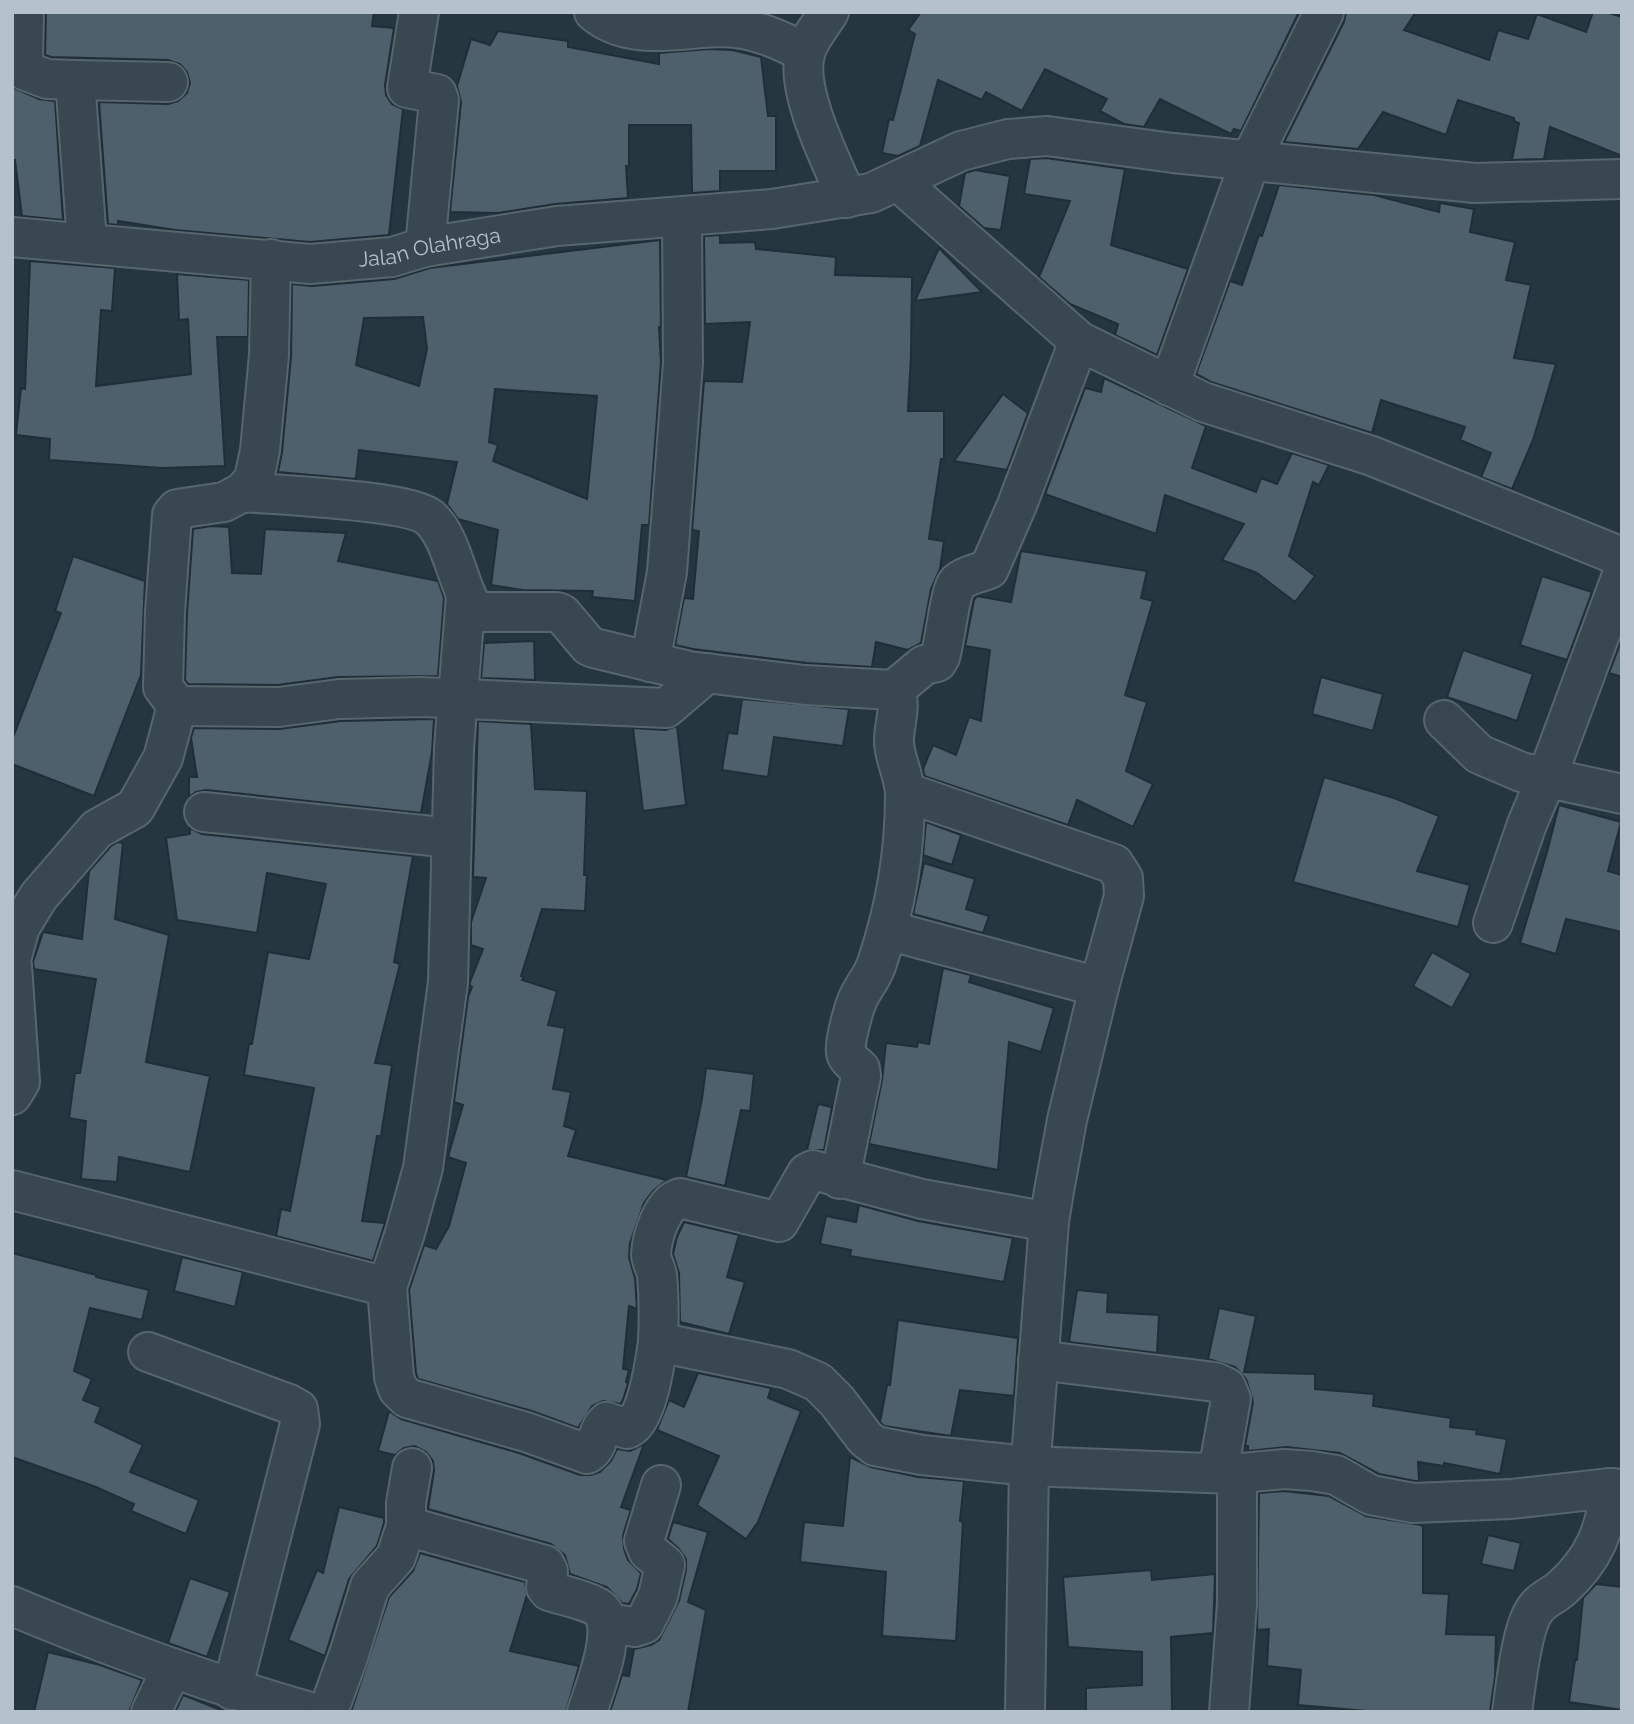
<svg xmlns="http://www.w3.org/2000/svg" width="1634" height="1724" font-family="Raleway,sans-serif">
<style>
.building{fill:#4d606c;stroke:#202e38;stroke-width:2;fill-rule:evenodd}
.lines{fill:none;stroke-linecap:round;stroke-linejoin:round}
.minor-casing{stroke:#57656e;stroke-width:42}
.minor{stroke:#394751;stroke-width:38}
.labels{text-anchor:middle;stroke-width:7;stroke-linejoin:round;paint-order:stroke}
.street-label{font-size:21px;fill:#b6c2cb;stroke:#1e2c36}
</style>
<rect width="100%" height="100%" fill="#253641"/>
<!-- building -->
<g class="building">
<path d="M 46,12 L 374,12 L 372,26 L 394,28 L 385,85 L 386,95 L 392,104 L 403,109 L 389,235 L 310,242 L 175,230 L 118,221 L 118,225 L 108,224 L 99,102 L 168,104 L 178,101 L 187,93 L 190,83 L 187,72 L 180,64 L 168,60 L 51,57 L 45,55 Z"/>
<path d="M 921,12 L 1299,12 L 1241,131 L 1234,129 L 1231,134 L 1160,99 L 1144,127 L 1124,124 L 1100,111 L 1107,99 L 1045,69 L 1022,111 L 986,92 L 982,100 L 938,80 L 920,146 L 898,156 L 882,153 L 889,119 L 893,120 L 915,34 L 908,30 Z"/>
<path d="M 1346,12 L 1416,12 L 1404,30 L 1489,60 L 1498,30 L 1528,39 L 1537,14 L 1586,32 L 1593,12 L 1606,12 L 1622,17 L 1622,156 L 1550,127 L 1544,159 L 1512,160 L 1519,123 L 1514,121 L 1514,118 L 1458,100 L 1446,135 L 1383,112 L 1358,149 L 1284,142 L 1344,22 Z"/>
<path d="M 498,31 L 568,41 L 568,47 L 659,64 L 659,53 L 709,49 L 732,50 L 761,57 L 768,116 L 776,116 L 776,171 L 720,171 L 720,191 L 692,193 L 691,125 L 629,125 L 629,166 L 626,166 L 628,198 L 555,204 L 498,213 L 450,212 L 461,102 L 457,86 L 471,39 L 490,45 Z"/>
<path d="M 12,87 L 39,99 L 55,101 L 63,220 L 22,216 L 15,160 L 12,160 Z"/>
<path d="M 1046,158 L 1125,169 L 1111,245 L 1188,269 L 1157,355 L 1115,335 L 1118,324 L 1070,304 L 1039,277 L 1070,201 L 1024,194 L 1030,159 Z"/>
<path d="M 975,170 L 1010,176 L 1001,230 L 984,228 L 959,206 L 965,173 Z"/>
<path d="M 1279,185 L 1374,195 L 1439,212 L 1440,203 L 1474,209 L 1470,232 L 1515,242 L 1506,280 L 1531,285 L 1514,358 L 1556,364 L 1533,440 L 1512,489 L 1481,477 L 1491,453 L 1460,440 L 1465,427 L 1381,400 L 1372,433 L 1211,382 L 1196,374 L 1230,281 L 1242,285 L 1259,235 L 1262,236 Z"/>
<path d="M 720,235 L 720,243 L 755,242 L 756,249 L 836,257 L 835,275 L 912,277 L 911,355 L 908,411 L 944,411 L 944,459 L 941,459 L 929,539 L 944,541 L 940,569 L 931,589 L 921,643 L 908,650 L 876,642 L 872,667 L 807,663 L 693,649 L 675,645 L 684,598 L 693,599 L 699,531 L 692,530 L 704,381 L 742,382 L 750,322 L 705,324 L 704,236 Z"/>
<path d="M 660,240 L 661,327 L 659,327 L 661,362 L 649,525 L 642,525 L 635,601 L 592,597 L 593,591 L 522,590 L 491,585 L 498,530 L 458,519 L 447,504 L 457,462 L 359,450 L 356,479 L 278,472 L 282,452 L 291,357 L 292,284 L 312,286 L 394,279 L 430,268 ZM 423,317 L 427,349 L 419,386 L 356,365 L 364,318 ZM 495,389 L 597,396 L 587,499 L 493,461 L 498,445 L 489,442 Z"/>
<path d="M 939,248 L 982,292 L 915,301 Z"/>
<path d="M 30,261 L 115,268 L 112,311 L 101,310 L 96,386 L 191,374 L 188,319 L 179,320 L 177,274 L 249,280 L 248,337 L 217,337 L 225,466 L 162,468 L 49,460 L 50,439 L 16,435 L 21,388 L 25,389 Z"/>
<path d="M 1104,378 L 1206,426 L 1192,468 L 1256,492 L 1261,478 L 1277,484 L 1292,453 L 1329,465 L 1319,485 L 1313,482 L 1289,556 L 1315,576 L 1295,602 L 1257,573 L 1222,560 L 1244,524 L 1165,495 L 1156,534 L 1045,494 L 1085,388 L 1101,392 Z"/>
<path d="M 1003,394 L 1028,413 L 1007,470 L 954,461 Z"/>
<path d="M 211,526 L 229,527 L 232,573 L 261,574 L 265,529 L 346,533 L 338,561 L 438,581 L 444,598 L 438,676 L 338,677 L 278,685 L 188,684 L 185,680 L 187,613 L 193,529 Z"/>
<path d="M 1021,551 L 1147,571 L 1141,598 L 1153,601 L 1125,695 L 1147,702 L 1126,771 L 1153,784 L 1133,827 L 1077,800 L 1068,825 L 924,776 L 923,769 L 933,745 L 956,755 L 969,717 L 981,721 L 990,650 L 965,646 L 974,600 L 977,596 L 1011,602 Z"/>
<path d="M 73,556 L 145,581 L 141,675 L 94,796 L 12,764 L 12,740 L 61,613 L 55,611 Z"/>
<path d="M 1542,576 L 1592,592 L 1567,660 L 1520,645 Z"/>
<path d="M 1622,639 L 1622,677 L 1609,673 Z"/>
<path d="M 534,641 L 535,680 L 481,678 L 484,643 Z"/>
<path d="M 1463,650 L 1533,674 L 1517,721 L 1447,697 Z"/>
<path d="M 1321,677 L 1383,694 L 1373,731 L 1312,714 Z"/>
<path d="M 742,699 L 849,709 L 843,746 L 774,737 L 768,777 L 722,770 L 728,733 L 737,734 Z"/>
<path d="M 434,719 L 432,752 L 421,813 L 206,790 L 196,792 L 189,797 L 189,777 L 197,777 L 191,738 L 194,728 L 279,729 L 341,721 Z"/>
<path d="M 478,721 L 531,724 L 535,789 L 587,791 L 584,875 L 587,875 L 585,911 L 542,909 L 521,976 L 524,977 L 522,980 L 557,991 L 548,1025 L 565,1028 L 553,1089 L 571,1092 L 564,1126 L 576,1130 L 568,1156 L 667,1180 L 653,1191 L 644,1203 L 630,1243 L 629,1258 L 635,1278 L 637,1309 L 629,1306 L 623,1369 L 629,1370 L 626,1382 L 628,1383 L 624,1397 L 621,1404 L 603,1401 L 592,1406 L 578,1428 L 532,1411 L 418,1379 L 416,1373 L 409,1290 L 424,1245 L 436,1249 L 449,1226 L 466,1163 L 448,1157 L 463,1105 L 454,1102 L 468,997 L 472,987 L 470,986 L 470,982 L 483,949 L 471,945 L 471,922 L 486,878 L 473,877 Z"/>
<path d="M 677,726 L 686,805 L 643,811 L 633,728 L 665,730 Z"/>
<path d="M 1324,777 L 1394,798 L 1439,816 L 1417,871 L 1470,885 L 1458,927 L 1293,882 Z"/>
<path d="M 1559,805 L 1621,822 L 1608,871 L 1622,875 L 1622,932 L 1566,919 L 1556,954 L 1520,943 L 1547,852 Z"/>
<path d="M 926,822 L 961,835 L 952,865 L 923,855 Z"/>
<path d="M 190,828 L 202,834 L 413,856 L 394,962 L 400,964 L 375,1063 L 392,1065 L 381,1136 L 377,1136 L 362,1221 L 385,1223 L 373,1261 L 276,1236 L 281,1209 L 290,1211 L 314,1088 L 244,1075 L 249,1044 L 252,1044 L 268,952 L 309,959 L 326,884 L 267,873 L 257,933 L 177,920 L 166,838 L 190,834 Z"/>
<path d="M 118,842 L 123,843 L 115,919 L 169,935 L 146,1062 L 210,1076 L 190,1172 L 119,1157 L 117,1182 L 81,1179 L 86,1121 L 69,1118 L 75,1073 L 80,1073 L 96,979 L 34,969 L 33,962 L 43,932 L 82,939 L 89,871 L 111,846 Z"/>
<path d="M 924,863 L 975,879 L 966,909 L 989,916 L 983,933 L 913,914 Z"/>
<path d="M 1432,952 L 1471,974 L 1452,1008 L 1413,986 Z"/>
<path d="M 943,968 L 971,975 L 969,982 L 1054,1008 L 1041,1052 L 1009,1042 L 998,1170 L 869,1144 L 882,1080 L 886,1043 L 917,1047 L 918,1042 L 929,1044 Z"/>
<path d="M 706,1068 L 754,1074 L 750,1111 L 741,1110 L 725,1186 L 686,1177 L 702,1099 Z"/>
<path d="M 818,1104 L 832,1107 L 824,1150 L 807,1150 Z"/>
<path d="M 859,1205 L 918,1221 L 1013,1238 L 1004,1282 L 850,1256 L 851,1250 L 820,1244 L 826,1216 L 856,1222 Z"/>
<path d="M 684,1222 L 739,1235 L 727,1277 L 745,1282 L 729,1334 L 680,1322 L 679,1273 L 673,1254 L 677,1237 Z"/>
<path d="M 12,1253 L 96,1275 L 96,1277 L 149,1290 L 142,1320 L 90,1308 L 74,1371 L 92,1379 L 83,1400 L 101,1407 L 95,1422 L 143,1445 L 130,1472 L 199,1500 L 186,1534 L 131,1511 L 134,1504 L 96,1487 L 12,1457 Z"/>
<path d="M 182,1257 L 243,1272 L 235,1307 L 174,1291 Z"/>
<path d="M 1077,1290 L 1108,1293 L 1107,1312 L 1159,1315 L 1157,1353 L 1069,1342 Z"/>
<path d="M 1219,1308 L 1256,1316 L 1244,1372 L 1315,1374 L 1315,1389 L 1374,1394 L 1373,1406 L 1451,1418 L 1450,1427 L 1477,1430 L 1476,1434 L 1507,1439 L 1500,1474 L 1444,1463 L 1444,1466 L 1418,1462 L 1419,1481 L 1415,1481 L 1379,1474 L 1340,1453 L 1286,1447 L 1248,1451 L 1248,1446 L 1245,1446 L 1253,1402 L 1246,1379 L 1235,1367 L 1208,1359 Z"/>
<path d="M 898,1320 L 1018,1338 L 1014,1396 L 960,1390 L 951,1436 L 884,1426 L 880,1422 L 887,1385 L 890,1385 Z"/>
<path d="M 698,1373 L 771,1388 L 768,1398 L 801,1411 L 758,1522 L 746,1539 L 697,1505 L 719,1456 L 657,1430 L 669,1400 L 684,1407 Z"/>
<path d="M 389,1411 L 401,1419 L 519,1453 L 580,1475 L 591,1475 L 600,1472 L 611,1461 L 617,1449 L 630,1451 L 644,1444 L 621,1507 L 631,1510 L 623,1535 L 624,1549 L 628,1560 L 641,1573 L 637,1589 L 629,1604 L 622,1603 L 607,1587 L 570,1574 L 565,1555 L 551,1544 L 428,1509 L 434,1471 L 433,1461 L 426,1452 L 415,1446 L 404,1448 L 395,1455 L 378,1451 Z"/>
<path d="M 850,1457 L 871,1467 L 918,1477 L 964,1481 L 960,1521 L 963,1522 L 956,1641 L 882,1636 L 886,1572 L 800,1562 L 804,1522 L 843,1526 Z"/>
<path d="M 1284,1491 L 1329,1496 L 1366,1516 L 1421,1525 L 1423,1527 L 1423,1593 L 1449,1594 L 1446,1634 L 1496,1635 L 1495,1677 L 1490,1712 L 1378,1712 L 1298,1705 L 1301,1670 L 1267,1666 L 1269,1629 L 1257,1630 L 1259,1493 Z"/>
<path d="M 339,1507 L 384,1518 L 384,1523 L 377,1546 L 349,1579 L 325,1656 L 288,1640 L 317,1570 L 323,1573 Z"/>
<path d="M 673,1522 L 708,1532 L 688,1602 L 706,1610 L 688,1712 L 610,1712 L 622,1675 L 629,1676 L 634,1649 L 651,1645 L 659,1640 L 679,1601 L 686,1570 L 686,1559 L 679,1549 L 668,1539 Z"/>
<path d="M 1488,1535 L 1521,1543 L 1514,1571 L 1481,1564 Z"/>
<path d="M 420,1553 L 525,1582 L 527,1595 L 510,1651 L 579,1666 L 566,1712 L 351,1712 L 389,1597 L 413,1571 Z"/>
<path d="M 1151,1570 L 1152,1580 L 1215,1574 L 1213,1633 L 1171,1637 L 1172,1712 L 1086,1712 L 1086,1688 L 1142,1685 L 1142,1652 L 1068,1647 L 1063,1577 Z"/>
<path d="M 190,1578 L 230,1592 L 207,1657 L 168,1643 Z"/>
<path d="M 1596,1584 L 1622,1587 L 1622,1710 L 1569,1702 L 1575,1660 L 1577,1660 L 1583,1598 Z"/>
<path d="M 48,1652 L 100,1665 L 142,1680 L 129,1712 L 34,1712 Z"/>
<path d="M 183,1695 L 221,1710 L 220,1712 L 175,1712 Z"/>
</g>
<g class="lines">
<!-- minor casing -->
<g class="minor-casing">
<g id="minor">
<path d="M 24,12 L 23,58 L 26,71 L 47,79 L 75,80 L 87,242"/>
<path d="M 419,12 L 407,88 L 437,94 L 439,100 L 425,247"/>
<path d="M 594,12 C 631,43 681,27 724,27 C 754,28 779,39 805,53"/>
<path d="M 829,12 C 821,25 808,40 805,54 C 795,91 832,163 847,198"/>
<path d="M 75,80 L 168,82"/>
<path d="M 899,182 L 1079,341 L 1203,402 L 1372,456 L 1622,557"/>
<path id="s1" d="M 12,237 L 310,264 L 392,257 L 425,247 L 557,226 L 772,209 L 871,193 L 961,151 L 1008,139 L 1047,136 L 1173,153 L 1475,183 L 1622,179"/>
<path d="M 1169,386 L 1251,159 L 1324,12"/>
<path d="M 243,492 C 277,495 409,500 430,518 C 451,537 457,580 471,605 L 480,612 L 557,612 L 562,614 L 589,646 L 594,648 L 689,671 L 805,685 L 894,690 L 924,665 L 937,662 L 940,657 C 945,643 950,588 958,582 C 966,575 980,573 989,569 L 1017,505 L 1079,341"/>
<path d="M 466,595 L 454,748 L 448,982 L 423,1168 L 405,1233 L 387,1287 L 394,1377 L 398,1389 L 407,1398 L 526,1432 L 587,1454 C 600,1447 596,1431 607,1422 L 627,1429 C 647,1423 655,1362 658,1342"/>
<path d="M 650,662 L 667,572 L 683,363 L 682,217"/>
<path d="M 177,706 L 279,707 L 339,699 L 421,697 L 666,708 L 707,673"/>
<path d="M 1444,720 L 1479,754 L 1521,772 L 1622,794"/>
<path d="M 905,792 L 1114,864 L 1123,878 L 1124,896 L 1099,987 L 1067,1120 L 1054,1191 L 1049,1222 L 1032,1446 L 1029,1466 L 1025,1712"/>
<path d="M 204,812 L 451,838"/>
<path d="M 1493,923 L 1527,824 L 1547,777 L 1622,575"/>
<path d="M 887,930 L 1099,987"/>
<path d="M 12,956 L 20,927 L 39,896 L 97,829 L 135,808 L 163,758 L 177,706 L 163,687 L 165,612 L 172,515 L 177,509 L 224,502 L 243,492 L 254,479 L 260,450 L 269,355 L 271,259"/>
<path d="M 12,966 L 20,1082 L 12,1095"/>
<path d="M 840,1179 L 861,1076 L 860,1069 C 855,1064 848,1060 846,1053 C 844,1043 853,1011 857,1001 C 862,988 873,977 877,963 C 895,910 905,851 905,795 C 905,777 895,760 894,743 C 893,727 903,703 894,690"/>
<path d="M 12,1190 L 387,1287"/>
<path d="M 1049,1222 L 922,1199 L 813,1170 L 807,1173 L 779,1222 L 680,1198 C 662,1203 652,1237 651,1254 C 651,1261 656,1268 657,1275 C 659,1297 659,1320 658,1342 L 788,1369 L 818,1382 L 837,1401 L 865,1438 L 875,1446 L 922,1455 L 1029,1466 L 1232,1474 L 1237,1489 L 1237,1604 L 1229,1712"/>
<path d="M 148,1352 L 289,1404 L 298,1409 L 300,1424 L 232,1690"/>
<path d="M 1038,1360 L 1215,1382 L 1226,1387 L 1231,1399 L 1218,1472"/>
<path d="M 1232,1474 L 1284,1469 L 1312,1471 L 1336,1475 L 1371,1495 L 1413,1503 L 1511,1499 L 1610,1488 L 1622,1489"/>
<path d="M 406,1526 L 545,1565 L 548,1571 L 546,1587 L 549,1591 C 561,1595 594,1602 601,1610 C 619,1629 594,1690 587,1712"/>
<path d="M 12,1606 C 110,1647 208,1683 310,1712"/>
<path d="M 607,1623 L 635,1627 L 644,1624 L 658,1596 L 665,1565 L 648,1551 L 644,1541 L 661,1485"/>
<path d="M 151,1712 L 172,1668"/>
<path d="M 328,1712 L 349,1654 L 370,1586 L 396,1557 L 406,1526 L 406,1503 L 412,1468"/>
<path d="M 1512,1712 C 1516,1687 1521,1625 1537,1607 C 1543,1599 1555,1595 1563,1587 C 1594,1559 1606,1529 1610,1488"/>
</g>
</g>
<!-- minor -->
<use href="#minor" class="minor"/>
</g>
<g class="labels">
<!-- street labels -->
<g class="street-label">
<text dy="7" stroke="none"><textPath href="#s1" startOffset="420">Jalan Olahraga</textPath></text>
</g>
</g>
<!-- border -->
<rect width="1634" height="1724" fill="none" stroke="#b6c2cb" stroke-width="28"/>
</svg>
